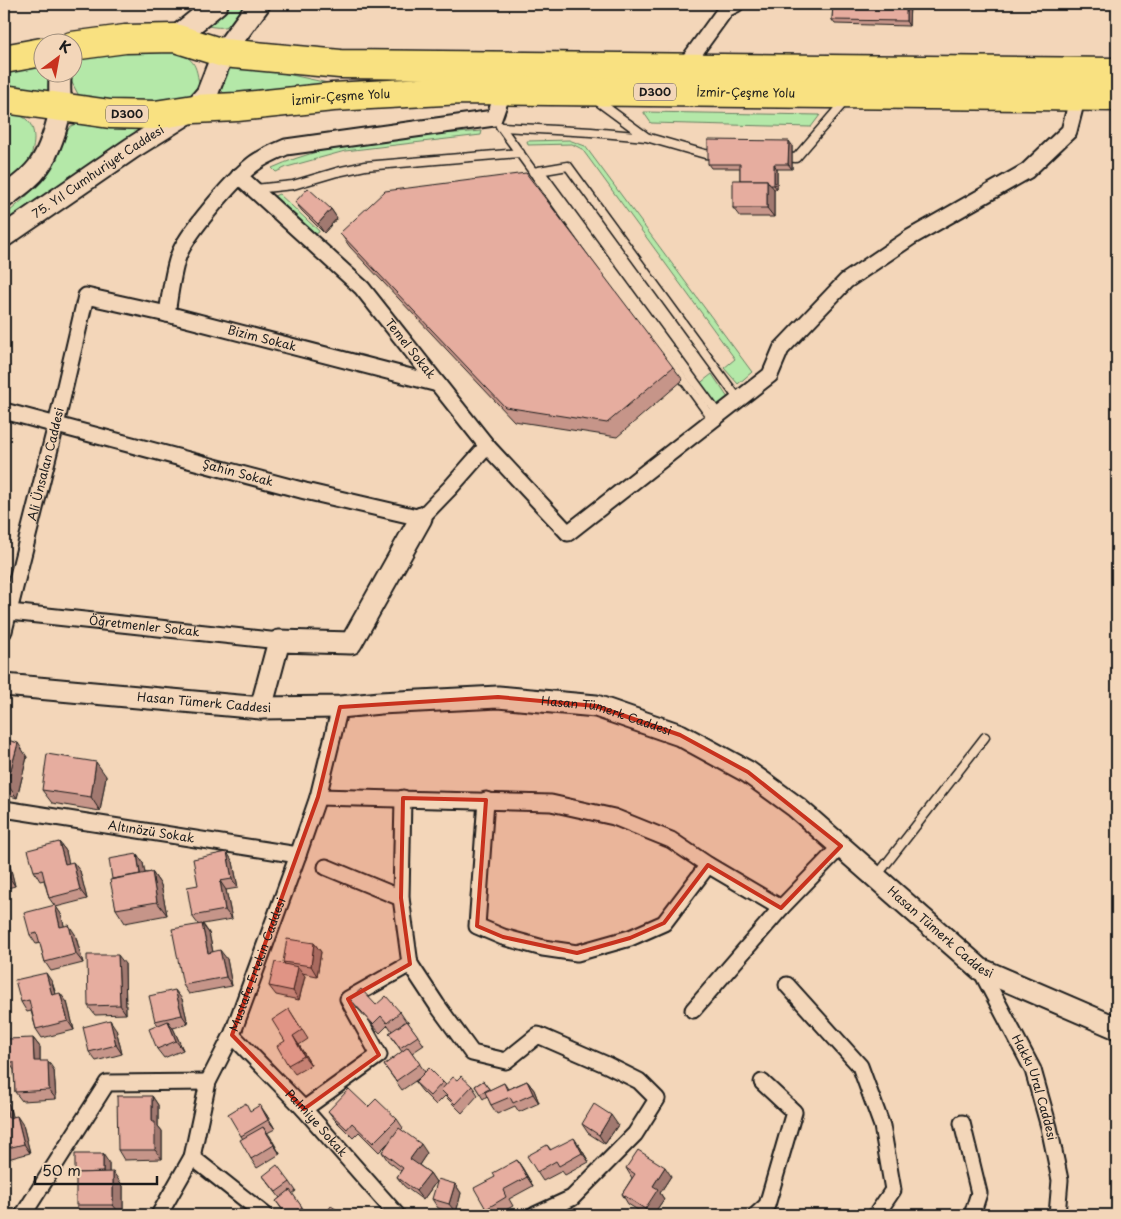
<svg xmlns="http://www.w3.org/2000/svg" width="1121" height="1219" font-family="'Playpen Sans',sans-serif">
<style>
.green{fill:#b4e8a8;stroke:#688262}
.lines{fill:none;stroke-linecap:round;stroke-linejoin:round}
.lane-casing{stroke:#1c1c1c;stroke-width:11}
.street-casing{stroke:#1c1c1c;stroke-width:19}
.secondary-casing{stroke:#1c1c1c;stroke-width:25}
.highway-casing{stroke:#1c1c1c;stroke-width:31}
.lane{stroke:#f3d6b9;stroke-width:8}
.street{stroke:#f3d6b9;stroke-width:15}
.secondary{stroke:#f3d6b9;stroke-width:21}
.highway{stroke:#f9e181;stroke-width:28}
.wall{fill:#c69589;stroke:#1c1c1c}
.shaded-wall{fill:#a1796f;stroke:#1c1c1c}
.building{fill:#e6ad9f;stroke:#1c1c1c}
.marked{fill:#c8321e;fill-opacity:0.2;stroke:#c8321e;stroke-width:4;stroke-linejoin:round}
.labels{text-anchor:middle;stroke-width:4.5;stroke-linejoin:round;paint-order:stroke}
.shield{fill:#f3d6b9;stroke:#5c544b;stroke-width:1}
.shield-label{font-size:11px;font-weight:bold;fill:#1c1c1c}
.street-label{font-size:12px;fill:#1c1c1c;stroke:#f3d6b9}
</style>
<rect width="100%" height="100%" fill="#f3d6b9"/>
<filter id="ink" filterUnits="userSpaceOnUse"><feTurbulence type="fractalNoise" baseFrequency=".02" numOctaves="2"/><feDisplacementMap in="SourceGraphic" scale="10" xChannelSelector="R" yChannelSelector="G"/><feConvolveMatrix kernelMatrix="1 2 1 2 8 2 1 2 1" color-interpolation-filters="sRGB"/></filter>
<g filter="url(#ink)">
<!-- green -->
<g class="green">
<path d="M 231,4 L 244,4 C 227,29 232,30 201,25 Z"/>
<path d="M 168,48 C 191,58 196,59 199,85 L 191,95 L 180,103 L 86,100 L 78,94 L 70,79 L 73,68 L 79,61 L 90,54 Z"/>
<path d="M 42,61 L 42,72 L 50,73 L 52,94 L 4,88 L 4,66 Z"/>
<path d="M 241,64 L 337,85 L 225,94 L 220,89 L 224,77 L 232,66 Z"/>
<path d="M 4,112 C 10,113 17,113 23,117 C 39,126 35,150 27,164 C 21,173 12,179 4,186 Z"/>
<path d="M 644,113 L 644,112 L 820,115 L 811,127 L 651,123 Z"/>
<path d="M 78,123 L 142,130 L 4,223 L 4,216 C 35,191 55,168 68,130 L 71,126 Z"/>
<path d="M 482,131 L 481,135 L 345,151 L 287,167 L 276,172 L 272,168 C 338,138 411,137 482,131 Z"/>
<path d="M 569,140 L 585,146 L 752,372 L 738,384 L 724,368 L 735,359 L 582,149 L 572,144 L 528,145 L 527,141 Z"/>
<path d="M 279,194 L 319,231 L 319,232 L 316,234 L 274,196 Z"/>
<path d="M 712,374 L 728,398 L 715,407 L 698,385 Z"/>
</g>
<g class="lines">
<!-- lane casing -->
<g class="lane-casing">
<g id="lane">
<path d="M 596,100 L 645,136"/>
<path d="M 500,126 L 713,420"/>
<path d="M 501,127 L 591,132 L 646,137 L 705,154 L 716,155"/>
<path d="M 782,157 L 796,158 L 845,101"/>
<path d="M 540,171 L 719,415"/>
<path d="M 533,172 L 568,166 L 739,400"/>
<path d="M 255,189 L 293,185 L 337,172 L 365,166 L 520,153"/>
<path d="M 876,877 L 985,737"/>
</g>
</g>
<!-- street casing -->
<g class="street-casing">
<g id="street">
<path d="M 684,67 L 726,9 L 736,4"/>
<path id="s1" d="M 239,176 L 362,288 L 487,446 L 568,533 L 770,375 L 781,349 L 846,281 L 911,237 L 1027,171 L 1069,131 L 1078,96"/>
<path d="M 167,314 C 170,295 172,275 178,257 C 185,235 233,180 252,165 C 262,157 274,152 286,147 L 494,118 L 504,90"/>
<path id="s2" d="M 4,411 L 305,491 L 421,518 L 450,488 L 487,446"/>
<path id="s3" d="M 10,612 L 279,641"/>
<path id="s4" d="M 4,631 L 56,425 L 86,296 L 167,314 L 438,384"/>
<path d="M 318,797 L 551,803 L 614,817 L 671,840 L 708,865 L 781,908 L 841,846"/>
<path d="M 403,798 L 401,898 L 410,964 L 437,1005 L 472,1053 L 506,1061 L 538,1035 L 607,1065 L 639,1081 L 657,1099 L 635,1134 L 572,1198 L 535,1215"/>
<path d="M 486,800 L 477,926 L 503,937 L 543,948 L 577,953 L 630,938 L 664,923 L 708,865"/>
<path id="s5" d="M 4,809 L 298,855"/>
<path d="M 326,867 L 401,898"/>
<path id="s6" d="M 980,969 L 1033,1070 L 1049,1127 L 1060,1180 L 1057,1215"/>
<path d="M 787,985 L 860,1066 L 882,1126 L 893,1190 L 876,1215"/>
<path d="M 693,1010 L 781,908"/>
<path id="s7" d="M 232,1035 L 304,1109 L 397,1215"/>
<path d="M 304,1109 L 379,1055 L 348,999 L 410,964"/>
<path d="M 962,1123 L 979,1193 L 972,1215"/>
<path d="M 192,1157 L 265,1215"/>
<path d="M 23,1215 L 107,1083 L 208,1082"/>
<path id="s8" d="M 159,1215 L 192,1157 L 208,1082 L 232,1035 L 298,855 L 318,797 L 340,707"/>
<path d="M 756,1215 L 767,1205 L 794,1112 L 762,1082"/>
</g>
</g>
<!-- secondary casing -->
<g class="secondary-casing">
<g id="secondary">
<path d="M 175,38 L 217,4"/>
<path d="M 4,197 C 16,188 30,179 39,166 C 48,154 59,123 60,107 C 61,96 58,84 61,72"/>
<path id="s9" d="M 4,236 L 132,148 L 194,109 L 207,94 L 223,53 L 259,4"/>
<path id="s10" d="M 4,685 L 261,708 L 340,707 L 380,703 L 498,697 L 596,706 L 680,735 L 748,772 L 796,807 L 980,969 L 1117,1028"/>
<path d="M 261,708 L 279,641 L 351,643 L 421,518"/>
</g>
</g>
<!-- highway casing -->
<g class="highway-casing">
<g id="highway">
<path d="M 72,46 L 125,39 L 175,38 L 223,53 L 340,64 L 1117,72"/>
<path d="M 4,59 L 42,52"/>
<path id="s11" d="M 4,99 L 110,114 L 155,115 L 194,109 L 237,107 L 333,97 L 463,90 L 1117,97"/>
</g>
</g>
<!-- lane -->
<use href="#lane" class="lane"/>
<!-- street -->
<use href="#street" class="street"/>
<!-- secondary -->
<use href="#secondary" class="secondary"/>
<!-- highway -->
<use href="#highway" class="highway"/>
</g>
<!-- wall -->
<g class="wall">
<path d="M 833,4 L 910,4 L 909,26 L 835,24 L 832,20 Z"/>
<path d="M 792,145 L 792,169 L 777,169 L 777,189 L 774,189 L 774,217 L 740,217 L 733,208 L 740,180 L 740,168 L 711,168 L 708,164 Z"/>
<path d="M 295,202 L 331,209 L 337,218 L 324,233 L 302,211 Z"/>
<path d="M 340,233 L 673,367 L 683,380 L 617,437 L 514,421 L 350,247 Z"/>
<path d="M 4,739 L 27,757 L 17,798 L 4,794 Z"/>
<path d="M 106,776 L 100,811 L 52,803 L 42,790 Z"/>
<path d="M 59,842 L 66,851 L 68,863 L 80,871 L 87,899 L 56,907 L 61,914 L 64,926 L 75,934 L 83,963 L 51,971 L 45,962 L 40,943 L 36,944 L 30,935 L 54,905 L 49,898 L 44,880 L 40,881 L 34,871 Z"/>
<path d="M 4,851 L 8,858 L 15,886 L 4,889 Z"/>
<path d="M 137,854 L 143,863 L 145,873 L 152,872 L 161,885 L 167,915 L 125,923 L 116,909 L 112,879 Z"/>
<path d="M 233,862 L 238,888 L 226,890 L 232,919 L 203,924 L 209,933 L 213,952 L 227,959 L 232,986 L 189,994 L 183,985 L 198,924 L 192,916 L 198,885 Z"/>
<path d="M 314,943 L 321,952 L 317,976 L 302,973 L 305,976 L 299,1000 L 276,995 L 269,986 L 285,964 L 283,962 Z"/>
<path d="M 125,964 L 126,1014 L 95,1015 L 88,1006 Z"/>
<path d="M 52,982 L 56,994 L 67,1002 L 74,1030 L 42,1038 L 36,1029 L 31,1011 L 27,1012 L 21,1002 Z"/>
<path d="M 182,999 L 188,1024 L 173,1028 L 183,1050 L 164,1058 L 157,1049 L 158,1025 L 155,1021 Z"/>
<path d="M 350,999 L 376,1005 L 400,1012 L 406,1021 L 401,1025 L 407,1021 L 424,1045 L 412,1053 L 425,1072 L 443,1082 L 446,1085 L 457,1080 L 472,1086 L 478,1095 L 462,1113 L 445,1096 L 436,1105 L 422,1091 L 415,1082 L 421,1077 L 402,1090 L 384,1065 L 402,1052 L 389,1033 L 392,1031 L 388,1025 L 380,1033 L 357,1008 Z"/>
<path d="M 289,1009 L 308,1039 L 299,1045 L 311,1065 L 295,1074 L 288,1065 L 285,1041 Z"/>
<path d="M 116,1029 L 122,1054 L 96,1061 L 89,1052 Z"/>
<path d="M 33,1038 L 40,1047 L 40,1061 L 54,1070 L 56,1099 L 22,1101 L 15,1092 L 14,1070 L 9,1062 Z"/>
<path d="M 483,1081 L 490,1090 L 504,1083 L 508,1089 L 527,1081 L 534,1090 L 539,1103 L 519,1112 L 515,1106 L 497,1114 L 491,1105 L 487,1096 L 483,1099 L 475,1086 Z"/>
<path d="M 152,1096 L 158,1105 L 158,1126 L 162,1131 L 162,1159 L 124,1160 L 118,1150 Z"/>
<path d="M 4,1097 L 9,1105 L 12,1117 L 23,1125 L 30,1153 L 4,1160 Z"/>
<path d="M 368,1107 L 397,1119 L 403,1128 L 401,1130 L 427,1153 L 419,1165 L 430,1173 L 436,1182 L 423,1200 L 404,1186 L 397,1177 L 401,1171 L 388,1161 L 382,1152 L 388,1143 L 379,1152 L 359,1132 L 353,1138 L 335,1120 L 328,1111 Z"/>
<path d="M 251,1111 L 266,1114 L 275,1129 L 267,1133 L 280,1154 L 257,1168 L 251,1159 L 243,1139 L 241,1136 Z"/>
<path d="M 582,1124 L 618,1125 L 605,1144 L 588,1133 Z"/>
<path d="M 547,1145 L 551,1150 L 580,1147 L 589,1162 L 565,1175 L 562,1171 L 543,1181 L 537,1172 Z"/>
<path d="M 517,1160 L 523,1169 L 533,1186 L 509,1199 L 513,1206 L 497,1215 L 490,1215 L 486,1209 L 495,1177 Z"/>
<path d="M 109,1163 L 109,1172 L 123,1186 L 123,1215 L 83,1215 L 76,1205 Z"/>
<path d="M 626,1168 L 671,1176 L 660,1193 L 664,1199 L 653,1215 L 646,1215 L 628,1204 L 622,1194 L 632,1178 Z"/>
<path d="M 263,1176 L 290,1182 L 296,1191 L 292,1194 L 308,1215 L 286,1215 L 276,1201 L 280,1198 Z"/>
<path d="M 455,1184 L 461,1193 L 456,1213 L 438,1208 L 432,1199 Z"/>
</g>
<!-- shaded-wall -->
<g class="shaded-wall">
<path d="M 906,4 L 910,4 L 909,26 L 906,21 Z"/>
<path d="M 789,141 L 792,145 L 792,169 L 788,164 Z"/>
<path d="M 774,164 L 777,169 L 777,189 L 774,185 Z"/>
<path d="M 767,180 L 774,189 L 774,217 L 767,208 Z"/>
<path d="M 331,209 L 337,218 L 324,233 L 318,224 Z"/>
<path d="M 18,743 L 27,757 L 17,798 L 7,784 Z"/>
<path d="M 96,762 L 106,776 L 100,811 L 91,797 Z"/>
<path d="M 59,842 L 66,851 L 71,873 L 65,864 Z"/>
<path d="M 4,851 L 8,858 L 15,886 L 9,877 L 4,856 Z"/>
<path d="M 227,852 L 233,862 L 238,888 L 232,879 Z"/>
<path d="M 137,854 L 143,863 L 148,888 L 141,879 Z"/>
<path d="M 73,862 L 80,871 L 87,899 L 80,890 Z"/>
<path d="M 152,872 L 161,885 L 167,915 L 157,902 Z"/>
<path d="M 220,881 L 226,890 L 232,919 L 225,910 Z"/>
<path d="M 55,905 L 61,914 L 67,936 L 60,927 Z"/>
<path d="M 202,924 L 209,933 L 215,962 L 208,953 Z"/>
<path d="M 69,925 L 75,934 L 83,963 L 76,954 Z"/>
<path d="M 314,943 L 321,952 L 317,976 L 311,966 Z"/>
<path d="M 220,950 L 227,959 L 232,986 L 226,977 Z"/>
<path d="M 118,955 L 125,964 L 126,1014 L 120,1005 Z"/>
<path d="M 298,967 L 305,976 L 299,1000 L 293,991 Z"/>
<path d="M 46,973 L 52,982 L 58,1004 L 52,995 Z"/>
<path d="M 175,990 L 182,999 L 188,1024 L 182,1015 Z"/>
<path d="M 60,993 L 67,1002 L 74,1030 L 68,1021 Z"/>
<path d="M 110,1020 L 116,1029 L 122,1054 L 116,1045 Z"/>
<path d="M 168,1021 L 174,1030 L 183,1050 L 176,1041 Z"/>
<path d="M 293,1036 L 299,1045 L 311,1065 L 304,1056 Z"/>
<path d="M 33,1038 L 40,1047 L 40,1070 L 34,1061 Z"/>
<path d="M 48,1061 L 54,1070 L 56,1099 L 49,1090 Z"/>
<path d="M 527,1081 L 534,1090 L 539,1103 L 533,1094 Z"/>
<path d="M 152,1096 L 158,1105 L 158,1126 L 162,1131 L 162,1159 L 155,1150 L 152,1122 Z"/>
<path d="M 4,1097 L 9,1105 L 15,1127 L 8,1118 Z"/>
<path d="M 260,1105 L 266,1114 L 275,1129 L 268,1120 Z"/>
<path d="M 611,1115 L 618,1125 L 605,1144 L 599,1135 Z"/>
<path d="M 17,1116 L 23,1125 L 30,1153 L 24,1144 Z"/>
<path d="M 263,1127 L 270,1136 L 280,1154 L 274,1145 Z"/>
<path d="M 574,1138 L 580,1147 L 589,1162 L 582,1153 Z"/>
<path d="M 421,1144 L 427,1153 L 417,1168 L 410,1159 Z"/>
<path d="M 103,1154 L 109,1163 L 109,1186 L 103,1177 Z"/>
<path d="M 517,1160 L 523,1169 L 533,1186 L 527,1177 Z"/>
<path d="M 665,1167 L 671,1176 L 660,1193 L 664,1199 L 653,1215 L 649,1215 L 645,1209 L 653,1186 Z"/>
<path d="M 113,1172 L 123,1186 L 123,1215 L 121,1215 L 113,1205 Z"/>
<path d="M 430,1173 L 436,1182 L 423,1200 L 416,1191 Z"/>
<path d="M 455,1184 L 461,1193 L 456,1213 L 449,1204 Z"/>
</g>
<!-- building -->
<g class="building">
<path d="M 833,4 L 906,4 L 906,21 L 832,20 Z"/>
<path d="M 708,140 L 789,141 L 788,164 L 774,164 L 774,185 L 770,185 L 767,180 L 740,180 L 740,164 L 708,164 Z"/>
<path d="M 526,173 L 673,367 L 607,423 L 505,407 L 340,233 L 385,191 Z"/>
<rect x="733" y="180" width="34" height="28"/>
<path d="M 308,188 L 331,209 L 318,224 L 295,202 Z"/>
<path d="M 4,739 L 18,743 L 7,784 L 4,783 Z"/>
<path d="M 47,754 L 96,762 L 91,797 L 42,790 Z"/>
<path d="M 59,842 L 65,864 L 73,862 L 80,890 L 49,898 L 42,870 L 34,871 L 28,850 Z"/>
<path d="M 227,852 L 232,879 L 220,881 L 225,910 L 192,916 L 187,887 L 198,885 L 193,859 Z"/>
<path d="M 137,854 L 140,874 L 112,879 L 109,859 Z"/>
<path d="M 4,856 L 9,877 L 4,879 Z"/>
<path d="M 152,872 L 157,902 L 116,909 L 110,880 Z"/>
<path d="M 55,905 L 60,927 L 69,925 L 76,954 L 45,962 L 37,933 L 30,935 L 24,913 Z"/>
<path d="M 202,924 L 208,953 L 220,950 L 226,977 L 183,985 L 172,929 Z"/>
<path d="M 287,939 L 314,943 L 311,966 L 283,962 Z"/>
<path d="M 87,955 L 118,955 L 120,1005 L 88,1006 Z"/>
<path d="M 275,962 L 298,967 L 293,991 L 269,986 Z"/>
<path d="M 46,973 L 52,995 L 60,993 L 68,1021 L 36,1029 L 29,1000 L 21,1002 L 15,980 Z"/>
<path d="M 361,989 L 376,1005 L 386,996 L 400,1012 L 387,1023 L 381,1016 L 373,1024 L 350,999 Z"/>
<path d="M 175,990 L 182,1015 L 155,1021 L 149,996 Z"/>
<path d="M 289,1009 L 302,1030 L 293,1036 L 304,1056 L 288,1065 L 277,1046 L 285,1041 L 272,1020 Z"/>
<path d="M 110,1020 L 116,1045 L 89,1052 L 83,1027 Z"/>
<path d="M 168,1021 L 176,1041 L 157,1049 L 149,1029 Z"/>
<path d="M 407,1021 L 418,1036 L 400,1048 L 389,1033 Z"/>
<path d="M 33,1038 L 34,1061 L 48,1061 L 49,1090 L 15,1092 L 14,1062 L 9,1062 L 7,1039 Z"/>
<path d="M 408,1047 L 420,1064 L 396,1081 L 384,1065 Z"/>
<path d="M 429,1068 L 443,1082 L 430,1096 L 415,1082 Z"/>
<path d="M 461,1076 L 472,1086 L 455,1104 L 441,1090 L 453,1077 L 457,1080 Z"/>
<path d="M 483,1081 L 489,1089 L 480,1094 L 475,1086 Z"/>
<path d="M 527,1081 L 533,1094 L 513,1103 L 510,1097 L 491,1105 L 485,1092 L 504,1083 L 507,1090 Z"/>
<path d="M 349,1089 L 368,1107 L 376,1099 L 397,1119 L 373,1143 L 352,1123 L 347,1129 L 328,1111 Z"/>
<path d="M 117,1096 L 152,1096 L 152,1122 L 155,1122 L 155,1150 L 118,1150 Z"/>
<path d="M 4,1100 L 8,1118 L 17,1116 L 24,1144 L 4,1149 Z"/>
<path d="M 246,1103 L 250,1111 L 260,1105 L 268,1120 L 241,1136 L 228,1114 Z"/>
<path d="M 594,1104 L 611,1115 L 599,1135 L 582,1124 Z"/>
<path d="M 263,1127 L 274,1145 L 251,1159 L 240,1140 Z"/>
<path d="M 399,1128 L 421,1144 L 410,1159 L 430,1173 L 416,1191 L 397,1177 L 403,1168 L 382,1152 Z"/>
<path d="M 574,1138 L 582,1153 L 559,1166 L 556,1161 L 537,1172 L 527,1156 L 547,1145 L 550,1150 Z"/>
<path d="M 638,1150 L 665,1167 L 653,1186 L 658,1189 L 645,1209 L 622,1194 L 635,1174 L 626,1168 Z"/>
<path d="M 75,1154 L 103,1154 L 103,1172 L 76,1173 L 75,1177 Z"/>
<path d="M 517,1160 L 527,1177 L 503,1190 L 506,1197 L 486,1209 L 474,1188 L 495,1177 L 493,1173 Z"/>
<path d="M 277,1165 L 290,1182 L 276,1192 L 263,1176 Z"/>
<path d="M 113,1172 L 113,1205 L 76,1205 L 76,1173 Z"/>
<path d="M 438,1179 L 455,1184 L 449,1204 L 432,1199 Z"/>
<path d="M 290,1190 L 302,1207 L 291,1215 L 287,1215 L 276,1201 Z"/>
<path d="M 331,1206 L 345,1215 L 325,1215 Z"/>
<path d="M 620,1212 L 623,1215 L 615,1215 Z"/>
</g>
</g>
<!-- marked area -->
<path class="marked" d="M 498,697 L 596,706 L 680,735 L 748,772 L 841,846 L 781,908 L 708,865 L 664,923 L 630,938 L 577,953 L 503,937 L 477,926 L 486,800 L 403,798 L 401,898 L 410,964 L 348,999 L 379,1055 L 304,1109 L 232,1035 L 318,797 L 340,707 Z"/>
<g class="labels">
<!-- shield labels -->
<g class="shield">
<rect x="634" y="83.5" width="42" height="17" rx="4"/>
<rect x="106" y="105.5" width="42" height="17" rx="4"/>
</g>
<g class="shield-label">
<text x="655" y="96">D300</text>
<text x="127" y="118">D300</text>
</g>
<!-- street labels -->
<g class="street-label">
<text dy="4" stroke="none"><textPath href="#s11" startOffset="744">İzmir-Çeşme Yolu</textPath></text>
<text dy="4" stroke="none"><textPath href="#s11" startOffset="339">İzmir-Çeşme Yolu</textPath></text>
<text dy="4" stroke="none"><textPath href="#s9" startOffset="114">75. Yıl Cumhuriyet Caddesi</textPath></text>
<text dy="4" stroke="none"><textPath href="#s4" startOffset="526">Bizim Sokak</textPath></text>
<text dy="4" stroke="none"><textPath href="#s1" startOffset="244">Temel Sokak</textPath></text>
<text dy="4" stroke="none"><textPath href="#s4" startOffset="172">Ali Ünsalan Caddesi</textPath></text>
<text dy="4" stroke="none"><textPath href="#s2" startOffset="242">Şahin Sokak</textPath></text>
<text dy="4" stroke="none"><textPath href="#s3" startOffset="135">Öğretmenler Sokak</textPath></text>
<text dy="4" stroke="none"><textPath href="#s10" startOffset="201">Hasan Tümerk Caddesi</textPath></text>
<text dy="4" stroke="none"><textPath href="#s10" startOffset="606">Hasan Tümerk Caddesi</textPath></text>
<text dy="4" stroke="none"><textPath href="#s5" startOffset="149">Altınözü Sokak</textPath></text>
<text dy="4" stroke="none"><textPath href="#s10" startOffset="1011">Hasan Tümerk Caddesi</textPath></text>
<text dy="4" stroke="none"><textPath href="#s8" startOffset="271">Mustafa Ertekin Caddesi</textPath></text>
<text dy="4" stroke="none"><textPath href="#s6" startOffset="131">Hakkı Ural Caddesi</textPath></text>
<text dy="4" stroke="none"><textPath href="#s7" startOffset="122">Palmiye Sokak</textPath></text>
</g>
</g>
<!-- margin -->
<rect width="1121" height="1219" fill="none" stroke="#f3d6b9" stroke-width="20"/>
<rect x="10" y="10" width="1101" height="1199" fill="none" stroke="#1c1c1c" stroke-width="2" filter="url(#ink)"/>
<!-- north arrow -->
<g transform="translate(58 58) rotate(32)"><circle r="24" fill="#f3d6b9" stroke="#9d8c7a"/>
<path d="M0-4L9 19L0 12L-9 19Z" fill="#c8321e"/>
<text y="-8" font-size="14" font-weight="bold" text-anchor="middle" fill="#1c1c1c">K</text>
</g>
<!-- scale -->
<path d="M35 1176v8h122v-8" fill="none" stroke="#1c1c1c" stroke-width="2.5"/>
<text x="42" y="1176" font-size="15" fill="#1c1c1c" stroke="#f3d6b9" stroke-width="4" paint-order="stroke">50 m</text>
</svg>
